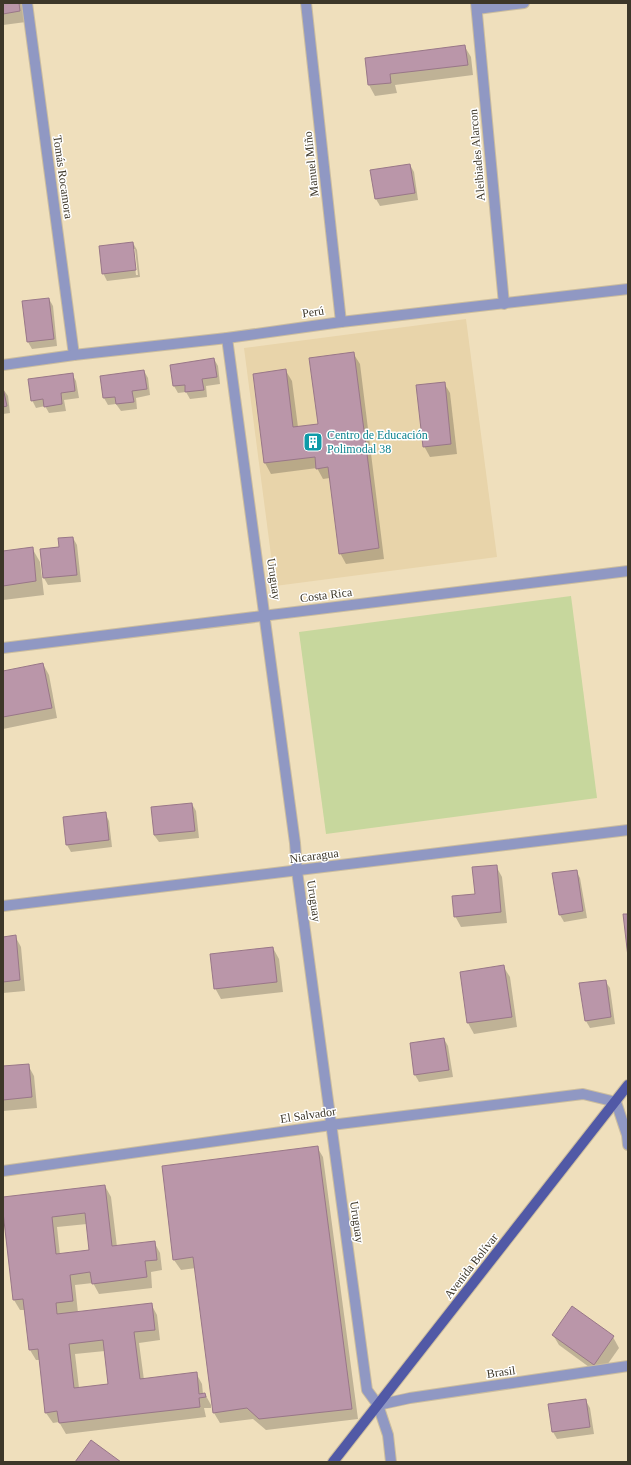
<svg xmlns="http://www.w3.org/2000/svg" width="631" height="1465" font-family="Georgia,serif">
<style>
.built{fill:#e8d4aa}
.green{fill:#c7d79d}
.shadow{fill:#0003;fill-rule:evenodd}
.building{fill:#ba96a9;stroke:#978;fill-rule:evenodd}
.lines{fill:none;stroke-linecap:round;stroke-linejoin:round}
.minor-casing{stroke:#cbbd9f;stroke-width:12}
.major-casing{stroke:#cbbd9f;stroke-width:12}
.minor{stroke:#9098c3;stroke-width:10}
.major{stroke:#5159a6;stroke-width:10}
.labels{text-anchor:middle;stroke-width:3;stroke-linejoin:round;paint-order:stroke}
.street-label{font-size:12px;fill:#3d3729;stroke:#fff}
.culture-label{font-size:12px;fill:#0d838f;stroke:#fff;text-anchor:start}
</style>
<rect width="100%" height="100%" fill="#efdfbc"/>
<!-- built -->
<path class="built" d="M 466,319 L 497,557 L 275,586 L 244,348 Z"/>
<!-- green -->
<path class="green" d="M 571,596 L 597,798 L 326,834 L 299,632 Z"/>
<!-- shadow -->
<g class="shadow">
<path d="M 3,3 L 23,3 L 26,22 L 3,25 Z"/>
<path d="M 465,47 L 471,57 L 473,75 L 395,85 L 397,93 L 375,96 L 369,85 L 366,59 Z"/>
<path d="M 410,165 L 414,172 L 418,200 L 380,206 L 376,199 Z"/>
<path d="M 133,243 L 137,250 L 140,277 L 107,281 L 103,273 ZM 133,249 L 135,249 L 138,275 L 136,275 Z"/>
<path d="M 49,299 L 53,306 L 57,346 L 32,349 L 28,342 Z"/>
<path d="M 353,353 L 360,364 L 384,559 L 346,564 L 340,553 L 330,478 L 323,479 L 317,468 L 271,474 L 265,463 L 254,374 L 286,371 L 292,381 L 298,427 L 319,425 Z"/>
<path d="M 214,359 L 218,366 L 220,384 L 206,386 L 207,397 L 190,399 L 186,392 L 178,393 L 174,386 L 171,365 Z"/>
<path d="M 144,371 L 148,378 L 150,395 L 136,398 L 137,409 L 121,411 L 116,404 L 108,405 L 104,398 L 101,377 Z"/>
<path d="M 72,374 L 76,381 L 79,398 L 64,400 L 66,411 L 49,413 L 45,406 L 36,408 L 32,400 Z"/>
<path d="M 444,383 L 450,393 L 457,454 L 430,457 L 424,446 Z"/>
<path d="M 3,389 L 8,396 L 10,413 L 3,414 Z"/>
<path d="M 73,538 L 77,545 L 81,582 L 48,585 L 44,578 L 41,550 L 60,548 Z"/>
<path d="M 32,548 L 40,562 L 44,595 L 3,600 L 3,552 Z"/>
<path d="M 43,664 L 49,675 L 57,718 L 3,729 L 3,672 Z"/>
<path d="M 192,804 L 196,811 L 199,838 L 159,842 L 154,835 Z"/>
<path d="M 105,813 L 109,821 L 112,847 L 71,852 L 67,845 L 64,818 Z"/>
<path d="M 496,866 L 502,877 L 507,923 L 461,927 L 455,916 L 476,895 Z"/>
<path d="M 576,871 L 580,878 L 587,918 L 564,922 L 560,915 Z"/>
<path d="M 15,936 L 21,947 L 25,991 L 3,993 L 3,938 Z"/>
<path d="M 273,948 L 279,959 L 283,992 L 221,999 L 215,988 Z"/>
<path d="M 503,966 L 510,977 L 517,1027 L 474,1034 L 468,1023 L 461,973 Z"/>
<path d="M 605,981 L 610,988 L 615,1024 L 590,1028 L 586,1021 Z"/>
<path d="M 444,1039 L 448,1046 L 453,1077 L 419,1082 L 415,1075 Z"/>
<path d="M 28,1065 L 34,1076 L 37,1108 L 3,1111 L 3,1067 Z"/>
<path d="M 317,1147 L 323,1157 L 358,1419 L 266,1430 L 253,1419 L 220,1423 L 214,1413 L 196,1268 L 181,1270 L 174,1260 Z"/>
<path d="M 105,1186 L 111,1197 L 117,1247 L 154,1242 L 160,1253 L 162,1270 L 151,1272 L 152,1288 L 99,1294 L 93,1283 L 75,1285 L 78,1313 L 151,1304 L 157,1315 L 160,1340 L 139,1343 L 144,1380 L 196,1373 L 202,1384 L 203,1394 L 205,1394 L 211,1405 L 211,1408 L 204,1408 L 206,1417 L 66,1434 L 59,1422 L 53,1423 L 46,1413 L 40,1360 L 36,1360 L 30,1350 L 25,1310 L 20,1310 L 14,1300 L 3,1198 ZM 87,1224 L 91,1251 L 60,1255 L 57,1227 ZM 105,1351 L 109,1385 L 79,1388 L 75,1354 Z"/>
<path d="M 572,1308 L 613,1337 L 619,1348 L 600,1375 L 559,1345 L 553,1335 Z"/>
<path d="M 586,1401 L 590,1408 L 594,1434 L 557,1439 L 553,1432 L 549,1405 Z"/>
</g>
<!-- building -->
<g class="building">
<path d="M 3,3 L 19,3 L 20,11 L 3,14 Z"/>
<path d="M 465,45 L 468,65 L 390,74 L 391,83 L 368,85 L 365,58 Z"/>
<path d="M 410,164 L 415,193 L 375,199 L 370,170 Z"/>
<path d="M 133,242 L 136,270 L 102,274 L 99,246 Z"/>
<path d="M 49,298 L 54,339 L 27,342 L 22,301 Z"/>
<path d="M 354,352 L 379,548 L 339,554 L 328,467 L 316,469 L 315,457 L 264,463 L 253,374 L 286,369 L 293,427 L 318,424 L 309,358 Z"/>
<path d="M 214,358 L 217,377 L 202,379 L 204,390 L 185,392 L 185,385 L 173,386 L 170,365 Z"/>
<path d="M 144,370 L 147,389 L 132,391 L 134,402 L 116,404 L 115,397 L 103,398 L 100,376 Z"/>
<path d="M 73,373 L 75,391 L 61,393 L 62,404 L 44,407 L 43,399 L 31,401 L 28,379 Z"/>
<path d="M 445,382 L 451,444 L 423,447 L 416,385 Z"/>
<path d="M 3,388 L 7,406 L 3,407 Z"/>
<path d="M 73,537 L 77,575 L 43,578 L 40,549 L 59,547 L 58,538 Z"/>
<path d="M 33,547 L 36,581 L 3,586 L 3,551 Z"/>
<path d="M 43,663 L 52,708 L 3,717 L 3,671 Z"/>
<path d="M 192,803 L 195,831 L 154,835 L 151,807 Z"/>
<path d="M 106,812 L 109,840 L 66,845 L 63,817 Z"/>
<path d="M 497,865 L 501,912 L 454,917 L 452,896 L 475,894 L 472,867 Z"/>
<path d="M 577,870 L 583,911 L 559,915 L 552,873 Z"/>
<path d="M 623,914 L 628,914 L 628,957 Z"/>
<path d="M 16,935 L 20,980 L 3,982 L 3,937 Z"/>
<path d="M 273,947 L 277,982 L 214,989 L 210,954 Z"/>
<path d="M 504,965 L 512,1017 L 467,1023 L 460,972 Z"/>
<path d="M 606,980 L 611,1017 L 585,1021 L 579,983 Z"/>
<path d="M 444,1038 L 449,1070 L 414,1075 L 410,1043 Z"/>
<path d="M 29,1064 L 32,1097 L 3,1100 L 3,1066 Z"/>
<path d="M 318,1146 L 352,1409 L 259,1419 L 247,1408 L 213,1413 L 193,1257 L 173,1260 L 162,1166 Z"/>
<path d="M 105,1185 L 112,1246 L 155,1241 L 157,1260 L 145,1261 L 147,1277 L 92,1284 L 90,1272 L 70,1275 L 73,1301 L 56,1303 L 57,1314 L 152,1303 L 155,1330 L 134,1332 L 140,1379 L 197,1372 L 199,1394 L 205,1393 L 206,1397 L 199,1398 L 200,1407 L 59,1423 L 57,1411 L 45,1413 L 38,1349 L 29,1350 L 23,1299 L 13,1300 L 3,1212 L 3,1197 ZM 85,1213 L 89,1250 L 56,1254 L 52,1217 ZM 103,1340 L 108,1384 L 74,1388 L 69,1344 Z"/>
<path d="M 572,1306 L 614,1336 L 594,1365 L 552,1335 Z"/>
<path d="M 586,1399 L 590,1427 L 552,1432 L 548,1404 Z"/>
<path d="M 91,1440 L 121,1462 L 75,1462 Z"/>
</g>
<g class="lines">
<!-- minor casing -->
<g class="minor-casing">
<g id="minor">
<path d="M 27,3 L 74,355"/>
<path d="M 306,3 L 341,322"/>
<path d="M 476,3 L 504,304"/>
<path d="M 477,9 L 524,3"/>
<path d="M 227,338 L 295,843 L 297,871 L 367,1390 L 378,1405 L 388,1435 L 391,1462"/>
<path d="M 3,365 L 74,355 L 227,338 L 341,322 L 628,289"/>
<path d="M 3,648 L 628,571"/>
<path d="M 3,906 L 628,830"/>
<path d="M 3,1171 L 331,1125 L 583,1094 L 616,1102 L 627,1135 L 628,1145"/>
<path d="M 378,1405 L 410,1398 L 628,1366"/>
</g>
</g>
<!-- major casing -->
<g class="major-casing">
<path id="major" d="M 333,1462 L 628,1085"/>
</g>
<!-- minor -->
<use href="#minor" class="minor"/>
<!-- major -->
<use href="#major" class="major"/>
</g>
<!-- icons -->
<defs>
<g id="building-square" transform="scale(1)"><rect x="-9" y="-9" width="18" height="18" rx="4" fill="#0f9aa8" stroke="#fff"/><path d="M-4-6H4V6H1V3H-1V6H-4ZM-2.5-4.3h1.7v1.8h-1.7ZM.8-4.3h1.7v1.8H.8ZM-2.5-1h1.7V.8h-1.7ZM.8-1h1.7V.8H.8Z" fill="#fff"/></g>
</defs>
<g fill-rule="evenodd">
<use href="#building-square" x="313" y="442"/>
</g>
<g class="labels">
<!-- street labels -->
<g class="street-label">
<text transform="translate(477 155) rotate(-95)" y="4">Aleibiades Alarcon</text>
<text transform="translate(311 164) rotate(-96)" y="4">Manuel Miño</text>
<text transform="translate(63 177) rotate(82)" y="4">Tomás Rocamora</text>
<text transform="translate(313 312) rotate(-8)" y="4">Perú</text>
<text transform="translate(274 579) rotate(82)" y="4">Uruguay</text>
<text transform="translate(326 595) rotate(-7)" y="4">Costa Rica</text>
<text transform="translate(314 856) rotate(-7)" y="4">Nicaragua</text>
<text transform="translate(314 901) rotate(82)" y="4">Uruguay</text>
<text transform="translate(308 1115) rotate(-8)" y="4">El Salvador</text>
<text transform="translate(357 1222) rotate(82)" y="4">Uruguay</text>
<text transform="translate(471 1266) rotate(-52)" y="4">Avenida Bolívar</text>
<text transform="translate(501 1372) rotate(-8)" y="4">Brasil</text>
</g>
<!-- culture labels -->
<g class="culture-label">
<text x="327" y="439">Centro de Educación<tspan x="327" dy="14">Polimodal 38</tspan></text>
</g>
</g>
<!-- border -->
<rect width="631" height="1465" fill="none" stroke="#3d3729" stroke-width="8"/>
</svg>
